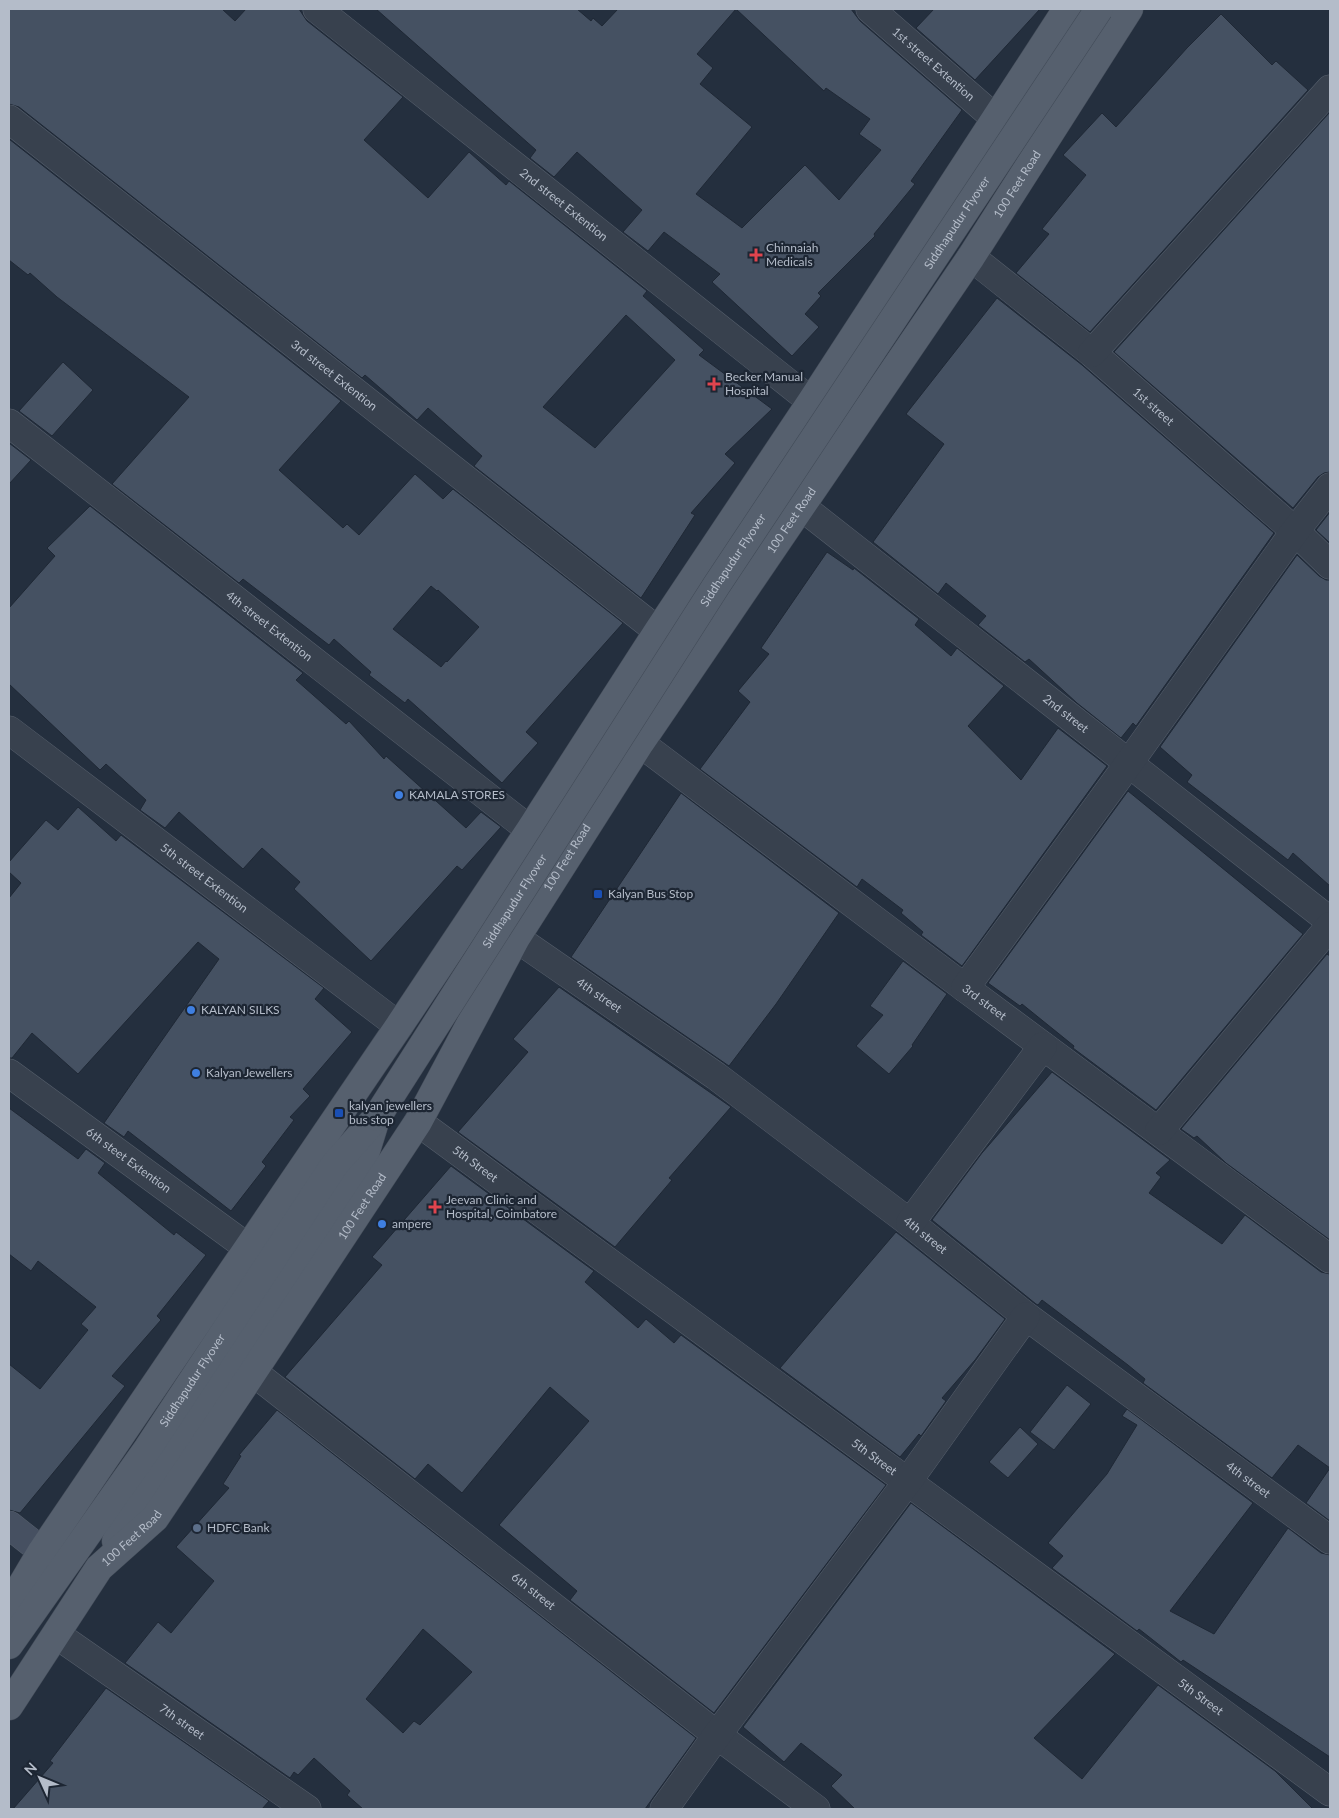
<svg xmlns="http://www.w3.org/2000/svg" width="1339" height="1818" font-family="Lato,sans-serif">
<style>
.building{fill:#455162;stroke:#1f2835;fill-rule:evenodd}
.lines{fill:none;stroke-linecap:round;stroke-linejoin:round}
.street-casing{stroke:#565f6c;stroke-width:29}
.secondary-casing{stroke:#565f6c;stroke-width:29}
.primary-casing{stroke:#414a57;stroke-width:29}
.street{stroke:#38414e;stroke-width:28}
.secondary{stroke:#465061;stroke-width:28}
.primary{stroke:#56606e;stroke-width:28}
.primary-bridge-casing{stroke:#414a57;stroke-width:29;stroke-linecap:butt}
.primary-bridge{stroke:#56606e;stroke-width:28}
.health-dot{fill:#e0444e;stroke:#1d2633;stroke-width:2}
.shop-dot{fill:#3f7fe0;stroke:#1d2633;stroke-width:2}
.transit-dot{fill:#1a4fb4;stroke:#1d2633;stroke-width:2}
.service-dot{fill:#5c6f8a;stroke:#1d2633;stroke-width:2}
.labels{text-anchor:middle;stroke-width:4.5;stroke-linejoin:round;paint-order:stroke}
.street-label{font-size:12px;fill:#b4bcc9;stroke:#1d2633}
.poi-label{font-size:12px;fill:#b4bcc9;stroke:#1d2633;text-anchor:start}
</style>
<rect width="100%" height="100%" fill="#242f3e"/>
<!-- building -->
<g class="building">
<path d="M 9,9 L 222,9 L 235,21 L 246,9 L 299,9 L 307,21 L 403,97 L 364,140 L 428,198 L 469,152 L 506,185 L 509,181 L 647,291 L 643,296 L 704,350 L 699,355 L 772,409 L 725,454 L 735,463 L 691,513 L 695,515 L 641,598 L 474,466 L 482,456 L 428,408 L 417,420 L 365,375 L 362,378 L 19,107 L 9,104 ZM 626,315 L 675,360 L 595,448 L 543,407 Z"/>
<path d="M 376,9 L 577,9 L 591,21 L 593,18 L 602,26 L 618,9 L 736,9 L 697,54 L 713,68 L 700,84 L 752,127 L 696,194 L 742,228 L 805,165 L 839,200 L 881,150 L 859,134 L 870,119 L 826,88 L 824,91 L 736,9 L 851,9 L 860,21 L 962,110 L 911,181 L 915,184 L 874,234 L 875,236 L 818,293 L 821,296 L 805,314 L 819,327 L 792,356 L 712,282 L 720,274 L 664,232 L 648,251 L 623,232 L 642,210 L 577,152 L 554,177 L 530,158 L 536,150 Z"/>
<path d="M 934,9 L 1040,9 L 975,80 L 916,28 Z"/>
<path d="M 1221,14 L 1272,65 L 1276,61 L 1308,90 L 1090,332 L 1016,273 L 1049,234 L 1042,229 L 1086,175 L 1063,155 L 1102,113 L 1116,127 L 1187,48 Z"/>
<path d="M 1330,112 L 1330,472 L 1324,473 L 1318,477 L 1293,508 L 1114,352 Z"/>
<path d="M 9,139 L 341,401 L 279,470 L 343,528 L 347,524 L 359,535 L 415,474 L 443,499 L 453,489 L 623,623 L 526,732 L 538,743 L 502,783 L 408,699 L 405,703 L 369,675 L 371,672 L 334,639 L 329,645 L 243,579 L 239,583 L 112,484 L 189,397 L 57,297 L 30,273 L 28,275 L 9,260 ZM 431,586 L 437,591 L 438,590 L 479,627 L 447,662 L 446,661 L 441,667 L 393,629 Z"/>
<path d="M 997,298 L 1082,365 L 1274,533 L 1136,726 L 1133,723 L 1121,738 L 1077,703 L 1029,659 L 1025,662 L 978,625 L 986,616 L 946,583 L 938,594 L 873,542 L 944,444 L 906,414 Z"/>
<path d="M 63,362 L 93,390 L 52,436 L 19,411 Z"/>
<path d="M 9,443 L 31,460 L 9,484 Z"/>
<path d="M 90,506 L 303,673 L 296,680 L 346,724 L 349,721 L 384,759 L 386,756 L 466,828 L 481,812 L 501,827 L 462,870 L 457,866 L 371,961 L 294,889 L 300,882 L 262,848 L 243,869 L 179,812 L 165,828 L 140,810 L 146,800 L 106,764 L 100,770 L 9,684 L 9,608 L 55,556 L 47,548 Z"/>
<path d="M 1330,512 L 1330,543 L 1316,530 Z"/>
<path d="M 827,552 L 853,570 L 854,568 L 919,619 L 915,625 L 951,656 L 957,648 L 1004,686 L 968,726 L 1021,780 L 1058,728 L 1107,766 L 962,966 L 921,935 L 923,932 L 901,913 L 903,910 L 862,879 L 857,887 L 700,769 L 750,702 L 738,691 L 769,654 L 761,648 Z"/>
<path d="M 1297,555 L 1319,576 L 1326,580 L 1330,580 L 1330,886 L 1293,853 L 1288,860 L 1187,782 L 1192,775 L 1160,747 Z"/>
<path d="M 1128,791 L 1303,934 L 1156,1110 L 1073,1048 L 1074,1046 L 1022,1004 L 1020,1006 L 988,983 Z"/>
<path d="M 681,793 L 839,913 L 776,1004 L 729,1066 L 571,957 Z"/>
<path d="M 78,807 L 116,841 L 121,835 L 324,988 L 315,999 L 352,1032 L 303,1089 L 310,1096 L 290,1117 L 294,1120 L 262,1162 L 266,1166 L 231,1211 L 128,1131 L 124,1137 L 104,1123 L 219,959 L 198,942 L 78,1074 L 32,1033 L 12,1058 L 9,1058 L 9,898 L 21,883 L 9,872 L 9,862 L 46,820 L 58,830 Z"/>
<path d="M 1327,954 L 1330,956 L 1330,1240 L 1226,1163 L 1197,1136 L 1194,1138 L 1181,1129 Z"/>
<path d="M 903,961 L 947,994 L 912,1045 L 913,1046 L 889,1074 L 856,1046 L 883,1015 L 870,1006 Z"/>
<path d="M 559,987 L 731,1107 L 669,1178 L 672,1180 L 615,1247 L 458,1132 L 528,1052 L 513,1039 Z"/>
<path d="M 1052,1072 L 1170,1160 L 1156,1173 L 1161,1177 L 1149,1193 L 1222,1244 L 1245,1215 L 1321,1272 L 1330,1274 L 1330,1521 L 1306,1503 L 1330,1468 L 1298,1445 L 1272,1478 L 1143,1383 L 1145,1379 L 1128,1365 L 1042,1300 L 1038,1305 L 1036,1304 L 932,1220 L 982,1153 Z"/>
<path d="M 9,1108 L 78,1159 L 86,1149 L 105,1163 L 98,1173 L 174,1235 L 176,1232 L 206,1255 L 157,1316 L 161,1320 L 112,1376 L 125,1386 L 20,1513 L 9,1510 L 9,1364 L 40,1389 L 88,1330 L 81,1324 L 96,1307 L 38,1261 L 31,1271 L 9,1254 Z"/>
<path d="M 451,1166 L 594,1271 L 585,1282 L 638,1328 L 646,1319 L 674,1343 L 681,1335 L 886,1485 L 714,1713 L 570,1600 L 577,1591 L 499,1525 L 589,1421 L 550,1387 L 462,1493 L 428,1464 L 415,1479 L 285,1377 L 382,1265 L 372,1257 Z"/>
<path d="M 896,1232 L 1005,1319 L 975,1360 L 942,1398 L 946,1401 L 921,1436 L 919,1434 L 900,1457 L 780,1368 Z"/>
<path d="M 1067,1385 L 1091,1404 L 1054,1450 L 1030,1432 Z"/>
<path d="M 1127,1409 L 1253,1503 L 1170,1611 L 1214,1634 L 1288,1528 L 1321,1553 L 1330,1555 L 1330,1757 L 1183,1660 L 1181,1662 L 1139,1629 L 1137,1631 L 1052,1568 L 1063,1556 L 1048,1543 L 1107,1474 L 1137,1425 L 1122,1416 Z"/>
<path d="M 277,1410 L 696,1738 L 645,1809 L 363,1809 L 347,1795 L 350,1791 L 314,1758 L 298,1775 L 294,1772 L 290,1778 L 125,1663 L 158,1622 L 171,1633 L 214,1581 L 176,1547 L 229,1488 L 223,1484 L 241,1456 L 239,1455 ZM 423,1629 L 472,1672 L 420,1725 L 414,1721 L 403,1733 L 366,1699 Z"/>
<path d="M 1020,1427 L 1038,1444 L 1008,1478 L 989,1462 Z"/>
<path d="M 911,1503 L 1115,1654 L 1034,1738 L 1082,1779 L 1158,1685 L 1275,1771 L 1313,1809 L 855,1809 L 831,1786 L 842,1775 L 801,1743 L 784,1762 L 743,1727 Z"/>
<path d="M 106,1688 L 269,1801 L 262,1809 L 13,1809 L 53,1763 L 50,1761 Z"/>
</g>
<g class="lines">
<!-- street casing -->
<g class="street-casing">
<g id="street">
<path id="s1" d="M 317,9 L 831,417"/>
<path id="s2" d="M 870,9 L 996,119"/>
<path id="s3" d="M 9,119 L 658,631"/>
<path id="s4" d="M 971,257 L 1092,353 L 1295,531 L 1330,565"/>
<path d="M 1092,353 L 1330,89"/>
<path id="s5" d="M 9,423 L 530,830"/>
<path id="s6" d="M 802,507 L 1330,921"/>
<path id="s7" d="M 9,730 L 399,1026"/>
<path id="s8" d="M 640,743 L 965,988 L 1330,1259"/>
<path id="s9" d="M 516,938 L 716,1076 L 910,1223 L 1026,1316 L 1330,1540"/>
<path d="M 965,988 L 1129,763 L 1295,531 L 1330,487"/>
<path id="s10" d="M 9,1073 L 247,1247"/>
<path id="s11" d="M 418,1122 L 1330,1792"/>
<path d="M 1159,1131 L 1330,926"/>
<path d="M 910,1223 L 1043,1046"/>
<path id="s12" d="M 253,1372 L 717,1735 L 816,1809"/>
<path id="s13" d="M 57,1635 L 307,1809"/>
<path d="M 664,1809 L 717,1735 L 908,1481 L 1026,1316"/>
</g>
</g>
<!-- secondary casing -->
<g class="secondary-casing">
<path id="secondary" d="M 9,1525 L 42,1551"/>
</g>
<!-- primary casing -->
<g class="primary-casing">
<g id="primary">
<path d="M 116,1541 L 169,1458 L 358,1177 L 374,1125"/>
<path d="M 9,1617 L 13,1600 L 42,1551 L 399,1026 L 530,830 L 658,631 L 811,402 L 1067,9"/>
<path id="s14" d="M 9,1645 L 148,1448 L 335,1164 L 377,1117"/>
<path id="s15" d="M 9,1706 L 99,1568 L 155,1518 L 253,1372 L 418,1122 L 516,938 L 640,743 L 971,257 L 1129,9"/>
</g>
</g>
<!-- street -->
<use href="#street" class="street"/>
<!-- secondary -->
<use href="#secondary" class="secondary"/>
<!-- primary -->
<use href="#primary" class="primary"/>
<!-- primary-bridge casing -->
<g class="primary-bridge-casing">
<g id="primary-bridge">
<path id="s16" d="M 377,1117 L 716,586 L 1099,9"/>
</g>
</g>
<!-- primary-bridge -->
<use href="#primary-bridge" class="primary-bridge"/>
</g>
<!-- markers -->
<g class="health-dot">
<path d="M753.5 247.5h5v5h5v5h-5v5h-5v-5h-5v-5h5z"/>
<path d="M711.5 376.5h5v5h5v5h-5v5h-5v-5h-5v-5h5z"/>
<path d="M432.5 1199.5h5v5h5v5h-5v5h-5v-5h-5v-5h5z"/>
</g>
<g class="shop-dot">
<circle cx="399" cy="795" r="5"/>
<circle cx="191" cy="1010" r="5"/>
<circle cx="196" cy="1073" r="5"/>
<circle cx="382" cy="1224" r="5"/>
</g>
<g class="transit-dot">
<rect x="593" y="889" width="10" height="10" rx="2.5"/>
<rect x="334" y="1108" width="10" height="10" rx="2.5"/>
</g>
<circle class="service-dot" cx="197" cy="1528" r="5"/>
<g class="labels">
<!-- street labels -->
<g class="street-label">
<text dy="4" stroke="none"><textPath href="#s2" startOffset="84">1st street Extention</textPath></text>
<text dy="4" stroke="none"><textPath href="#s15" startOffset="1829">100 Feet Road</textPath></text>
<text dy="4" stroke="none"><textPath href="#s1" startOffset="315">2nd street Extention</textPath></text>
<text dy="4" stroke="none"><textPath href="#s16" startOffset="1066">Siddhapudur Flyover</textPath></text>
<text dy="4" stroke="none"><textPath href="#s3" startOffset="414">3rd street Extention</textPath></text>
<text dy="4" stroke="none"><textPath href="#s4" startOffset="236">1st street</textPath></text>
<text dy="4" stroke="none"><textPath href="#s15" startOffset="1424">100 Feet Road</textPath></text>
<text dy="4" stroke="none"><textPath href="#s16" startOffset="661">Siddhapudur Flyover</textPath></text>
<text dy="4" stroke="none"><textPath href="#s5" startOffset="330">4th street Extention</textPath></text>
<text dy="4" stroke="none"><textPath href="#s6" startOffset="335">2nd street</textPath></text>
<text dy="4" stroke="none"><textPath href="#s15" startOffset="1019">100 Feet Road</textPath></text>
<text dy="4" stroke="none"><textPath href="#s7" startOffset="245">5th street Extention</textPath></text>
<text dy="4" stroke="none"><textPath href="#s16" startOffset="256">Siddhapudur Flyover</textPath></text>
<text dy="4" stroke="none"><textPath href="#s9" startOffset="101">4th street</textPath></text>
<text dy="4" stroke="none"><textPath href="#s8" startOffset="431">3rd street</textPath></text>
<text dy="4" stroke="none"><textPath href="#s10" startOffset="148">6th steet Extention</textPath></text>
<text dy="4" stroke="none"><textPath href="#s11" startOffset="71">5th Street</textPath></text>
<text dy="4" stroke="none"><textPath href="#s15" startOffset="614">100 Feet Road</textPath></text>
<text dy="4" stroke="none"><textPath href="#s9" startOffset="506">4th street</textPath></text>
<text dy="4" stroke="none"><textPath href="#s14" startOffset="322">Siddhapudur Flyover</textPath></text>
<text dy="4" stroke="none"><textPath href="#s11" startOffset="566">5th Street</textPath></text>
<text dy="4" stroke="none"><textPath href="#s9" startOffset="911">4th street</textPath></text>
<text dy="4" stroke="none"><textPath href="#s15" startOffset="209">100 Feet Road</textPath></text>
<text dy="4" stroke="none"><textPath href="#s12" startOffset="356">6th street</textPath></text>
<text dy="4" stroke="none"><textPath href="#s11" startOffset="971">5th Street</textPath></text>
<text dy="4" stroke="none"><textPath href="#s13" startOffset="152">7th street</textPath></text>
</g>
<!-- poi labels -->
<g class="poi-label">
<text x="766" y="252">Chinnaiah<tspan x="766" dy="14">Medicals</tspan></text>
<text x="725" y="381">Becker Manual<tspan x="725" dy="14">Hospital</tspan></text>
<text x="409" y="799">KAMALA STORES</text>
<text x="608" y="898">Kalyan Bus Stop</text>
<text x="201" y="1014">KALYAN SILKS</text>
<text x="206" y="1077">Kalyan Jewellers</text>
<text x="349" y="1110">kalyan jewellers<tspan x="349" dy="14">bus stop</tspan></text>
<text x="446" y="1204">Jeevan Clinic and<tspan x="446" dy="14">Hospital, Coimbatore</tspan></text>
<text x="392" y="1228">ampere</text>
<text x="207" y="1532">HDFC Bank</text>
</g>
</g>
<!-- border -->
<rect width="1339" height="1818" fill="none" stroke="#b4bcc9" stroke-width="20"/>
<!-- north arrow -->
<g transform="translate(40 1778) rotate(314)" stroke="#1d2633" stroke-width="4" paint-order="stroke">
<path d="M0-4L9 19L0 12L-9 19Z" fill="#b4bcc9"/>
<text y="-8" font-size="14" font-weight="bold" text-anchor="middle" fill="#b4bcc9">N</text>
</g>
</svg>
